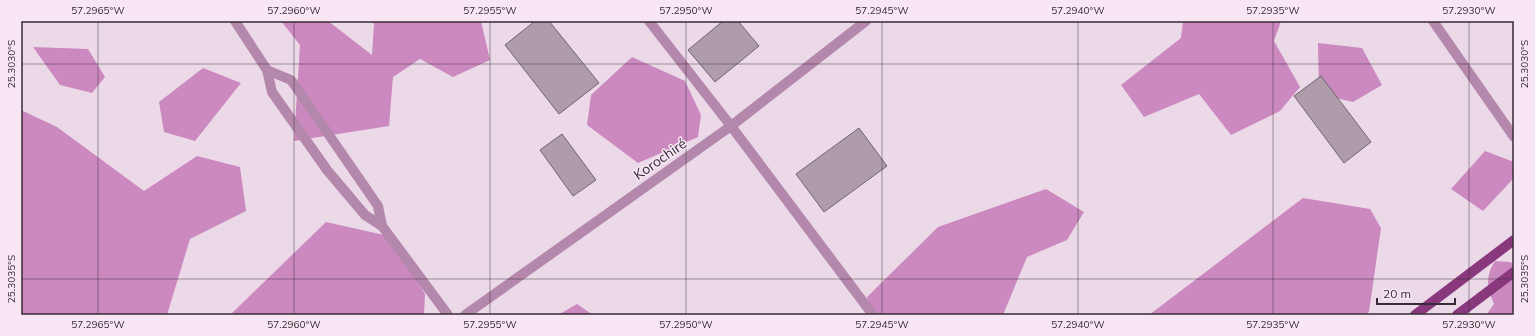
<svg xmlns="http://www.w3.org/2000/svg" width="1535" height="336" font-family="Mulish,sans-serif">
<style>
.forest{fill:#cb89bf}
.building{fill:#ae9caa;stroke:#736370}
.lines{fill:none;stroke-linecap:round;stroke-linejoin:round}
.minor{stroke:#b487ac;stroke-width:10}
.major{stroke:#89387e;stroke-width:10}
.ticks{fill:none;stroke:#342d33;stroke-width:1;stroke-opacity:0.45}
.labels{text-anchor:middle;stroke-width:3;stroke-linejoin:round;paint-order:stroke}
.street-label{font-size:14px;fill:#342d33;stroke:#f9e6f5}
.neatline{fill:none;stroke:#342d33;stroke-width:1.5}
.ticks-label{font-size:10px;text-anchor:middle;fill:#342d33}
</style>
<rect width="100%" height="100%" fill="#ecd9e8"/>
<!-- forest -->
<g class="forest">
<path d="M 281,21 L 328,21 L 372,55 L 374,24 L 371,21 L 481,21 L 490,60 L 453,77 L 420,59 L 393,77 L 389,126 L 294,141 L 300,45 Z"/>
<path d="M 1183,21 L 1281,21 L 1274,41 L 1300,87 L 1280,111 L 1231,135 L 1199,94 L 1144,117 L 1121,85 L 1181,38 Z"/>
<path d="M 1318,43 L 1362,48 L 1382,85 L 1353,102 L 1319,94 Z"/>
<path d="M 33,47 L 88,49 L 105,77 L 92,93 L 60,85 Z"/>
<path d="M 632,57 L 685,81 L 701,115 L 698,137 L 638,163 L 587,125 L 591,95 Z"/>
<path d="M 203,68 L 241,83 L 195,141 L 164,132 L 159,102 Z"/>
<path d="M 21,110 L 57,127 L 144,191 L 197,156 L 240,167 L 246,211 L 190,239 L 167,315 L 21,315 Z"/>
<path d="M 1485,151 L 1514,162 L 1514,178 L 1483,211 L 1451,189 Z"/>
<path d="M 1046,189 L 1084,212 L 1067,240 L 1027,257 L 1003,315 L 873,315 L 867,297 L 938,227 Z"/>
<path d="M 1303,198 L 1370,209 L 1381,228 L 1369,312 L 1365,315 L 1149,315 Z"/>
<path d="M 326,222 L 393,237 L 425,294 L 424,315 L 230,315 Z"/>
<path d="M 1495,261 L 1510,262 L 1514,264 L 1514,315 L 1486,315 L 1494,304 C 1487,287 1485,277 1495,261 Z"/>
<path d="M 577,304 L 593,315 L 558,315 Z"/>
</g>
<!-- building -->
<g class="building">
<path d="M 535,21 L 549,21 L 599,83 L 559,114 L 505,45 Z"/>
<path d="M 723,21 L 738,21 L 759,46 L 715,82 L 688,50 Z"/>
<path d="M 1321,76 L 1371,142 L 1344,163 L 1294,96 Z"/>
<path d="M 859,128 L 887,166 L 824,212 L 796,174 Z"/>
<path d="M 562,134 L 596,180 L 573,196 L 540,150 Z"/>
</g>
<g class="lines">
<!-- minor -->
<g class="minor">
<path d="M 235,21 L 267,70 L 272,92 L 327,170 L 365,215 L 382,226 L 448,315"/>
<path d="M 649,21 L 731,126 L 873,315"/>
<path d="M 1433,21 L 1514,137"/>
<path d="M 267,70 L 291,80 L 378,206 L 382,226"/>
<path d="M 465,315 L 731,126 L 866,21"/>
</g>
<!-- major -->
<g class="major">
<path d="M 1415,315 L 1514,240"/>
<path d="M 1457,315 L 1514,272"/>
</g>
</g>
<!-- ticks -->
<path class="ticks" d="M 98,21 L 98,315M 294,21 L 294,315M 490,21 L 490,315M 686,21 L 686,315M 882,21 L 882,315M 1078,21 L 1078,315M 1273,21 L 1273,315M 1469,21 L 1469,315M 21,64 L 1514,64M 21,279 L 1514,279"/>
<g class="labels">
<!-- street labels -->
<g class="street-label">
<text transform="translate(660 159) rotate(-35)" y="5">Korochiré</text>
</g>
</g>
<!-- border -->
<rect width="1535" height="336" fill="none" stroke="#f9e6f5" stroke-width="44"/>
<!-- scale -->
<path d="M1377 298v6h78v-6" fill="none" stroke="#342d33" stroke-width="2"/>
<text x="1383" y="298" font-size="12" fill="#342d33" stroke="#f9e6f5" stroke-width="3" paint-order="stroke">20 m</text>
<rect x="22" y="22" width="1491" height="292" class="neatline"/>
<g class="ticks-label">
<text x="98" y="14">57.2965°W</text>
<text x="294" y="14">57.2960°W</text>
<text x="490" y="14">57.2955°W</text>
<text x="686" y="14">57.2950°W</text>
<text x="882" y="14">57.2945°W</text>
<text x="1078" y="14">57.2940°W</text>
<text x="1273" y="14">57.2935°W</text>
<text x="1469" y="14">57.2930°W</text>
<text transform="translate(11 64) rotate(-90)" y="4">25.3030°S</text>
<text transform="translate(1524 64) rotate(-90)" y="4">25.3030°S</text>
<text transform="translate(11 279) rotate(-90)" y="4">25.3035°S</text>
<text transform="translate(1524 279) rotate(-90)" y="4">25.3035°S</text>
<text x="98" y="328">57.2965°W</text>
<text x="294" y="328">57.2960°W</text>
<text x="490" y="328">57.2955°W</text>
<text x="686" y="328">57.2950°W</text>
<text x="882" y="328">57.2945°W</text>
<text x="1078" y="328">57.2940°W</text>
<text x="1273" y="328">57.2935°W</text>
<text x="1469" y="328">57.2930°W</text>
</g>
</svg>
